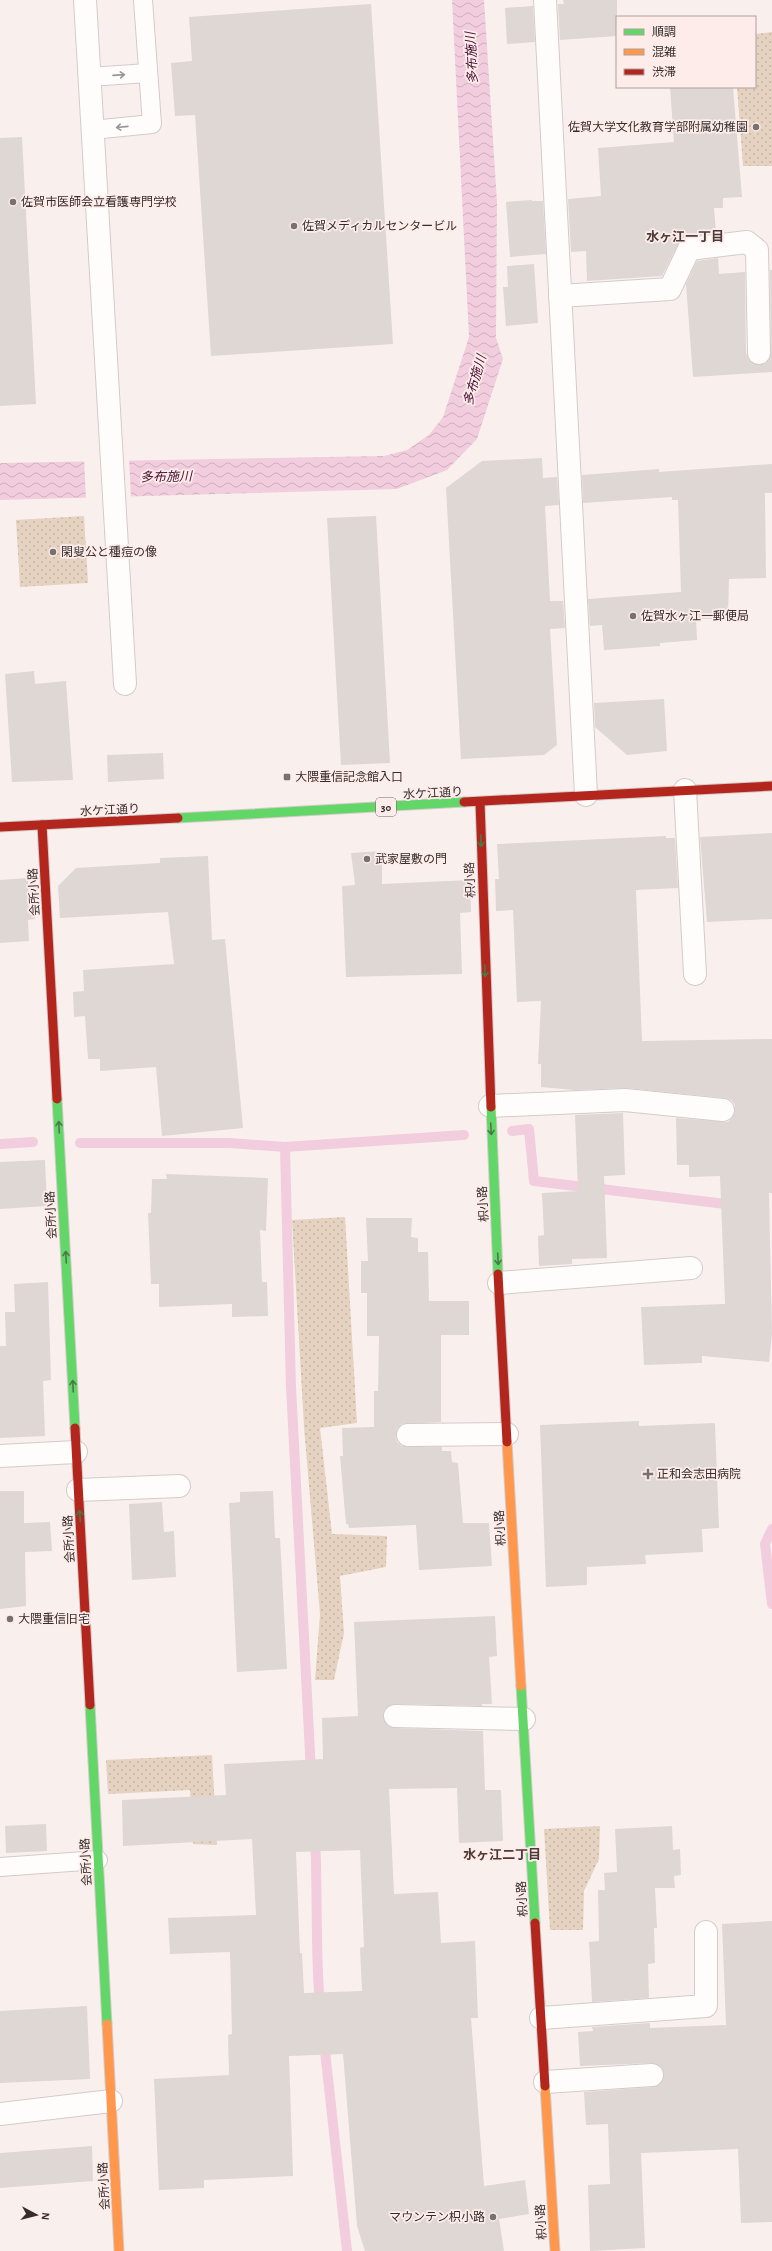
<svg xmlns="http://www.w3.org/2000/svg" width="772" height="2251" font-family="'Alegreya Sans','Noto Sans JP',sans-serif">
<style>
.green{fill:url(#green-dots)}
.water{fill:url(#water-waves)}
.pier{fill:#f9f0ee}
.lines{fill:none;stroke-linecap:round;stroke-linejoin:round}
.stream{stroke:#f1cdde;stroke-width:10}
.building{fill:#ded7d4;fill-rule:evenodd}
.lane-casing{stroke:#d3cbc9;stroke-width:20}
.street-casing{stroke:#d3cbc9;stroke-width:24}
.fast-casing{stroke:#d3cbc9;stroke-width:11}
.slow-casing{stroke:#d3cbc9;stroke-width:11}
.jam-casing{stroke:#d3cbc9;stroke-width:11}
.lane{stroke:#fefdfc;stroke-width:18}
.street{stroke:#fefdfc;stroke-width:22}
.fast{stroke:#63d668;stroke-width:9}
.slow{stroke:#ff974d;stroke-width:9}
.jam{stroke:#b3261e;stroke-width:9}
.oneway{stroke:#999594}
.oneway2{stroke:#497946}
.poi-dot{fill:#79716f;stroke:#fdecea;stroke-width:1.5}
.labels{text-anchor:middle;stroke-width:3.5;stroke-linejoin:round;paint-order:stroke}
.shield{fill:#fdecea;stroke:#706664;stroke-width:1}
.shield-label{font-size:11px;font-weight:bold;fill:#342d2b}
.poi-label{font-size:12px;fill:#342d2b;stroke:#fdecea;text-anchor:start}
.street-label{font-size:12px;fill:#342d2b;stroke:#fdecea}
.water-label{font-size:13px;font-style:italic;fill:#491235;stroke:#fdecea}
.neighbourhood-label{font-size:13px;font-weight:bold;fill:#4b3a38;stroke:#fdecea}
</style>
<defs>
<pattern id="green-dots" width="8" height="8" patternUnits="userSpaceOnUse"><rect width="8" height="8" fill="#e5d2c0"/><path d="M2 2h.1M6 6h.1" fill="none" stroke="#c5b5a5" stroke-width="1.8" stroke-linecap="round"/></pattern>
<pattern id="water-waves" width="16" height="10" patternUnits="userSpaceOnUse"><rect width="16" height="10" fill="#f1cdde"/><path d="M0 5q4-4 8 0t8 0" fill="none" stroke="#cfb0bf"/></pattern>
</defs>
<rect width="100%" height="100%" fill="#f9f0ee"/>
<!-- green -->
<g class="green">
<path d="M 772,32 L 772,166 L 743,166 L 737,87 L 755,87 L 755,34 Z"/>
<path d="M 84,516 L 88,583 L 20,587 L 16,520 Z"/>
<path d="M 345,1217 L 357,1423 L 320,1428 L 332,1534 L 387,1536 L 386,1567 L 340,1576 L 344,1633 L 334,1680 L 315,1680 L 320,1614 L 304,1427 L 292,1220 Z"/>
<path d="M 212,1755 L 217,1845 L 193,1844 L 190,1790 L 108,1794 L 106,1760 Z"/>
<path d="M 600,1826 L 599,1859 L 584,1891 L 583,1930 L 550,1930 L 544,1829 Z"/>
</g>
<!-- water -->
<path class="water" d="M 452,0 L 484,0 L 497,202 L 496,338 L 503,359 L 477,439 L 447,470 L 397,489 L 0,500 L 0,463 L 384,456 L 407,450 L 429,435 L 443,417 L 469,337 Z"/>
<!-- pier -->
<path class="pier" d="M 84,459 L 129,459 L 131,498 L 86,499 Z"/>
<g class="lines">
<!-- stream -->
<g class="stream">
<path d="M 512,1131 L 529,1129 L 534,1181 L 734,1205"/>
<path d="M 80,1143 L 230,1143 L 285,1147 L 464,1135"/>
<path d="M 0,1144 L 33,1142"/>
<path d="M 285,1147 L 291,1387 L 311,1772"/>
<path d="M 772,1529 L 765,1544 L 772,1604"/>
<path d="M 315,1838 C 318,1894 315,1950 320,2006"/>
<path d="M 324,2042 L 347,2251"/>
</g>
</g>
<!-- building -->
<g class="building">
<path d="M 563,0 L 617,0 L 617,36 L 560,40 L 558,4 L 564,4 Z"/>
<path d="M 371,4 L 393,344 L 211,356 L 195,115 L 175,116 L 171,63 L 192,61 L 189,17 Z"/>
<path d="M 533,6 L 535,42 L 507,44 L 505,8 Z"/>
<path d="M 670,87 L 733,87 L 742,197 L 723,198 L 723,208 L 714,208 L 716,233 L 681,239 L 662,276 L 587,281 L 586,251 L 571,252 L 568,199 L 601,196 L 598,148 L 674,142 Z"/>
<path d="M 22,137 L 36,404 L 0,406 L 0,138 Z"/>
<path d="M 532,200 L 532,201 L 543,201 L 546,254 L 510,257 L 506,202 Z"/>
<path d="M 718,258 L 719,274 L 745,272 L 746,353 L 749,360 L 759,365 L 766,363 L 771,353 L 770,270 L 772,270 L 772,372 L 693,377 L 686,284 L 697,261 Z"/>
<path d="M 534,264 L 538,323 L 506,326 L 503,287 L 508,287 L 507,266 Z"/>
<path d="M 542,458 L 543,478 L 557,477 L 559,505 L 545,506 L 550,601 L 563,601 L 565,628 L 550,629 L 557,745 L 544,755 L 461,759 L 446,488 L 482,461 Z"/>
<path d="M 772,464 L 772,493 L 765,493 L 766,578 L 729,579 L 728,616 L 714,616 L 713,619 L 696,619 L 697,640 L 660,643 L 660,646 L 604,650 L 602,625 L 590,626 L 588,599 L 681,592 L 678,500 L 672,500 L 672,497 L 583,503 L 582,475 L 659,469 L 659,472 Z"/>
<path d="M 376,516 L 390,763 L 341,765 L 327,518 Z"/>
<path d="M 34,671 L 35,684 L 66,681 L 73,780 L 12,782 L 5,674 Z"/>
<path d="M 664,699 L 667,751 L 627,755 L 595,727 L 594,703 Z"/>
<path d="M 163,753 L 164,779 L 108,782 L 107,755 Z"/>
<path d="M 772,833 L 772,919 L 707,922 L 700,837 Z"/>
<path d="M 666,836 L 666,838 L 675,838 L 678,888 L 636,890 L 642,1041 L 772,1039 L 772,1193 L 769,1193 L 772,1334 L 769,1362 L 702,1356 L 702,1363 L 644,1365 L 641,1307 L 725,1304 L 720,1176 L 689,1177 L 689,1165 L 677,1165 L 676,1118 L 728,1122 L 733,1117 L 735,1105 L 731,1100 L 724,1098 L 626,1088 L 574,1090 L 541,1087 L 541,1064 L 538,1064 L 541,1001 L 517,1002 L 513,910 L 496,911 L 495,879 L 499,879 L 497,844 Z"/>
<path d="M 382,851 L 382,884 L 470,880 L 471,912 L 460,913 L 462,974 L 346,977 L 342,886 L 355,885 L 351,853 Z"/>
<path d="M 208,856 L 212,940 L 225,939 L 243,1128 L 162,1136 L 156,1067 L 100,1071 L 100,1059 L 88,1059 L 85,1016 L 74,1017 L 73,992 L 84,991 L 83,970 L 174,964 L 168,912 L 60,918 L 58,886 L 76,868 L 160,863 L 160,858 Z"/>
<path d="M 28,878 L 29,914 L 34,909 L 35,919 L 28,920 L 29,941 L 0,943 L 0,880 Z"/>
<path d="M 623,1113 L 625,1175 L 604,1176 L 607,1258 L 572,1259 L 572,1264 L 539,1266 L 538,1236 L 544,1235 L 542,1193 L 578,1191 L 575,1115 Z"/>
<path d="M 45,1160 L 47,1206 L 0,1209 L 0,1162 Z"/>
<path d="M 166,1174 L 268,1178 L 266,1231 L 260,1230 L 262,1282 L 267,1282 L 268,1316 L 232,1317 L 232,1304 L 159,1307 L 159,1284 L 151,1284 L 148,1213 L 151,1213 L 152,1179 L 167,1179 Z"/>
<path d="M 366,1218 L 412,1218 L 411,1237 L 418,1238 L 418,1252 L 428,1252 L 429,1301 L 469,1301 L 469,1335 L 441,1335 L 441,1422 L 402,1424 L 397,1429 L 396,1436 L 397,1442 L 402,1446 L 442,1447 L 442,1451 L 451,1451 L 452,1462 L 458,1463 L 463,1523 L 489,1523 L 492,1566 L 419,1570 L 416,1525 L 349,1528 L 348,1524 L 346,1524 L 340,1456 L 343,1456 L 342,1428 L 374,1427 L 374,1391 L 378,1391 L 379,1336 L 367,1336 L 367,1293 L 361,1293 L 361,1261 L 368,1261 Z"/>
<path d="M 48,1282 L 51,1380 L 43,1381 L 45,1436 L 0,1438 L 0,1346 L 6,1346 L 5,1312 L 15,1312 L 14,1284 Z"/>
<path d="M 639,1421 L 639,1426 L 715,1423 L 719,1528 L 702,1529 L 703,1552 L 645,1555 L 646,1564 L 587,1567 L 587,1585 L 546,1587 L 540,1425 Z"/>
<path d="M 0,1491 L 24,1491 L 24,1523 L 50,1522 L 52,1551 L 25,1552 L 26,1606 L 0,1609 Z"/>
<path d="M 273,1491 L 275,1538 L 280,1538 L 287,1669 L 237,1672 L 229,1503 L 240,1502 L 240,1492 Z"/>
<path d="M 162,1502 L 164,1532 L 174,1531 L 176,1577 L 132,1580 L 129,1504 Z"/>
<path d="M 495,1616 L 497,1656 L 489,1657 L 492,1704 L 482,1704 L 482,1706 L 395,1704 L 385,1709 L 383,1716 L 388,1726 L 395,1728 L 483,1731 L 485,1790 L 501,1790 L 503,1841 L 459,1843 L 457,1788 L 389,1789 L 394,1894 L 438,1892 L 441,1943 L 475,1941 L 478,2018 L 471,2018 L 484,2186 L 525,2180 L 529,2214 L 499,2219 L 504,2251 L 365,2251 L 357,2226 L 343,2054 L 289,2056 L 293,2176 L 204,2180 L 204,2188 L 159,2190 L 154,2079 L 229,2075 L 228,2035 L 232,2034 L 230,1952 L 170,1954 L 168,1918 L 256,1915 L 252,1839 L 123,1846 L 122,1800 L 226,1795 L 224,1764 L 323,1759 L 322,1718 L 358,1716 L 354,1622 ZM 360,1850 L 364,1947 L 360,1948 L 362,1991 L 304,1993 L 302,1953 L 300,1953 L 296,1852 Z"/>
<path d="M 46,1824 L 47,1851 L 6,1853 L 5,1826 Z"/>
<path d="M 672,1826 L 673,1850 L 680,1849 L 681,1875 L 674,1876 L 675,1888 L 655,1888 L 657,1928 L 654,1928 L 655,1963 L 648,1964 L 649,1998 L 592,2002 L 589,1942 L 599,1941 L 598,1890 L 605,1890 L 604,1873 L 617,1872 L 615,1829 Z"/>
<path d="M 772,1921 L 772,2222 L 741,2223 L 738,2149 L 641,2153 L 645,2248 L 590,2251 L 588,2185 L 610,2184 L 608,2124 L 586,2125 L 584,2092 L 653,2087 L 659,2085 L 664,2075 L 662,2068 L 652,2063 L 580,2066 L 578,2032 L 593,2031 L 592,2027 L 650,2023 L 650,2028 L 726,2025 L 722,1924 Z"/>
<path d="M 87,2006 L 90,2079 L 0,2083 L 0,2011 Z"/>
<path d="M 92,2146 L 93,2181 L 0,2188 L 0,2153 Z"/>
</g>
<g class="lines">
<!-- lane casing -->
<g class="lane-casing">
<g id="lane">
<path d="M 89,77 L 148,73"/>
<path d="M 92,130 L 152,124 L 143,0"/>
<path d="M 0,1867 L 98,1860"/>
</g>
</g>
<!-- street casing -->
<g class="street-casing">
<g id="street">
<path d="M 85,0 L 125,684"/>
<path d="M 545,0 L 586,795"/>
<path d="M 560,296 L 670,289 L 689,249 L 747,242 L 757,250 L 759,353"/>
<path d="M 685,790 L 695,974"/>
<path d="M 490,1106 L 625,1100 L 723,1110"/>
<path d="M 499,1283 L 691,1268"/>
<path d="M 408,1435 L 507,1434"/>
<path d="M 0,1456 L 76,1452"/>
<path d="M 78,1490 L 179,1486"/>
<path d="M 395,1716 L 524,1719"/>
<path d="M 541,2018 L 706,2006 L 706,1932"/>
<path d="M 545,2082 L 652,2075"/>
<path d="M 0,2114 L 111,2101"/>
</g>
</g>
<!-- fast casing -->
<g class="fast-casing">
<g id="fast">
<path d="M 178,818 L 464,802"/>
<path d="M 57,1099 L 75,1428"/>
<path d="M 491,1107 L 498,1274"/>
<path d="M 521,1686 L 535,1923"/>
<path d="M 90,1705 L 107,2024"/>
</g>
</g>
<!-- slow casing -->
<g class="slow-casing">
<g id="slow">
<path d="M 507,1442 L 521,1686"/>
<path d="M 107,2024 L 119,2251"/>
<path d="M 545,2086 L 555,2251"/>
</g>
</g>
<!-- jam casing -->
<g class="jam-casing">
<g id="jam">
<path d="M 464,802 L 772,786"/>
<path d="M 480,802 L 491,1107"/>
<path d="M 42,825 L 57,1099"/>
<path d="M 0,827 L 178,818"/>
<path d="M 498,1274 L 507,1442"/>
<path d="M 75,1428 L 90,1705"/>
<path d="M 535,1923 L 545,2086"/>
</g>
</g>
<!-- lane -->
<use href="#lane" class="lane"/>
<!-- street -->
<use href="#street" class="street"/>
<!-- fast -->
<use href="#fast" class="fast"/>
<!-- slow -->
<use href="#slow" class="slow"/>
<!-- jam -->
<use href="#jam" class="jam"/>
</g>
<!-- one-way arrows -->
<defs><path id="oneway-shaft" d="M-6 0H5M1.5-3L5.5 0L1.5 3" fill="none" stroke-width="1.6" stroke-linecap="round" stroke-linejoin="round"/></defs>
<g class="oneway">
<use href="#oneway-shaft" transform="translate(119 75) rotate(-4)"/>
<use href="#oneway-shaft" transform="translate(122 127) rotate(174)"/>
</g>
<g class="oneway2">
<use href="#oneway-shaft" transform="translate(481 841) rotate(88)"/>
<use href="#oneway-shaft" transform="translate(485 971) rotate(88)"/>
<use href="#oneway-shaft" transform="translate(59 1127) rotate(-93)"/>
<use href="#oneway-shaft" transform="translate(491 1129) rotate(87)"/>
<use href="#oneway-shaft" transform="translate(66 1257) rotate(-93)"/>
<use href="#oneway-shaft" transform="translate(498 1259) rotate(87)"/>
<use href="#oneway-shaft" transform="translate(73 1386) rotate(-93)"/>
<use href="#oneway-shaft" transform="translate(80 1516) rotate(-93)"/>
</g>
<!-- markers -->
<g class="poi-dot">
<circle cx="756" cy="127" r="4"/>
<circle cx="13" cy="202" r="4"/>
<circle cx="294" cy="226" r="4"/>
<circle cx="53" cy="552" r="4"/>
<circle cx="633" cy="616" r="4"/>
<rect x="283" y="773" width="8" height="8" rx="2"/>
<circle cx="367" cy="859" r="4"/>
<path d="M646 1468h4v4h4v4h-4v4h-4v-4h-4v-4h4z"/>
<circle cx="10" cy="1619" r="4"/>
<circle cx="493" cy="2217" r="4"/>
</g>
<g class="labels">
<!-- shield labels -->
<rect class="shield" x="376" y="798" width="20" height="18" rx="3"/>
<g class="shield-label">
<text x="386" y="811">30</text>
</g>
<!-- poi labels -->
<g class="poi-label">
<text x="748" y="131" text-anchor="end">佐賀大学文化教育学部附属幼稚園</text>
<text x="21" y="206">佐賀市医師会立看護専門学校</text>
<text x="302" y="230">佐賀メディカルセンタービル</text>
<text x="61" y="556">閑叟公と種痘の像</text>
<text x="641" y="620">佐賀水ヶ江一郵便局</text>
<text x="295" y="781">大隈重信記念館入口</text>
<text x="375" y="863">武家屋敷の門</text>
<text x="657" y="1478">正和会志田病院</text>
<text x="18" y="1623">大隈重信旧宅</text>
<text x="485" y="2221" text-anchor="end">マウンテン枳小路</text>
</g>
<!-- street labels -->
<g class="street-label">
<text transform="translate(433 793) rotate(-3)" y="4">水ケ江通り</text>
<text transform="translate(110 810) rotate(-3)" y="4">水ケ江通り</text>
<text transform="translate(470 880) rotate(-92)" y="4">枳小路</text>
<text transform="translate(34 892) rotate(-93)" y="4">会所小路</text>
<text transform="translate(483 1204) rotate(-93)" y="4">枳小路</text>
<text transform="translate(51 1215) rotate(-93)" y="4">会所小路</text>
<text transform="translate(500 1528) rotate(-93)" y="4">枳小路</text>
<text transform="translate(69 1539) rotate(-93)" y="4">会所小路</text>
<text transform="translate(86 1862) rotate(-93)" y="4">会所小路</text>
<text transform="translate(522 1899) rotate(-93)" y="4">枳小路</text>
<text transform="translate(104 2186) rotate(-93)" y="4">会所小路</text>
<text transform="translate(541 2222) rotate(-93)" y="4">枳小路</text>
</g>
<!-- water labels -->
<g class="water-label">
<text transform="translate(471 58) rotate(-93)" y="5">多布施川</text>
<text transform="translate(474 380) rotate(-74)" y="5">多布施川</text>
<text transform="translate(166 476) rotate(-1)" y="5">多布施川</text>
</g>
<!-- neighbourhood labels -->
<g class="neighbourhood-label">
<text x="685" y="241">水ヶ江一丁目</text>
<text x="502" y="1859">水ヶ江二丁目</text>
</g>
</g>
<!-- legend -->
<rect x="616" y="16" width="140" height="72" fill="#fdecea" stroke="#ada09e"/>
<rect x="624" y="29" width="20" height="6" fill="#63d668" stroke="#ada09e"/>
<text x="652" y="36" font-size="12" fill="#342d2b">順調</text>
<rect x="624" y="49" width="20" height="6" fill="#ff974d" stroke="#ada09e"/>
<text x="652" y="56" font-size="12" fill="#342d2b">混雑</text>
<rect x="624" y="69" width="20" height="6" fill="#b3261e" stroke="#ada09e"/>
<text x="652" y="76" font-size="12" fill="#342d2b">渋滞</text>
<!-- north arrow -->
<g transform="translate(36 2215) rotate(97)" stroke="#fdecea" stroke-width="3" paint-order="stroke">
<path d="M0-3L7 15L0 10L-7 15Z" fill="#342d2b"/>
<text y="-6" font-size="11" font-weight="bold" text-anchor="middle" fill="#342d2b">N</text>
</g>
</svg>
